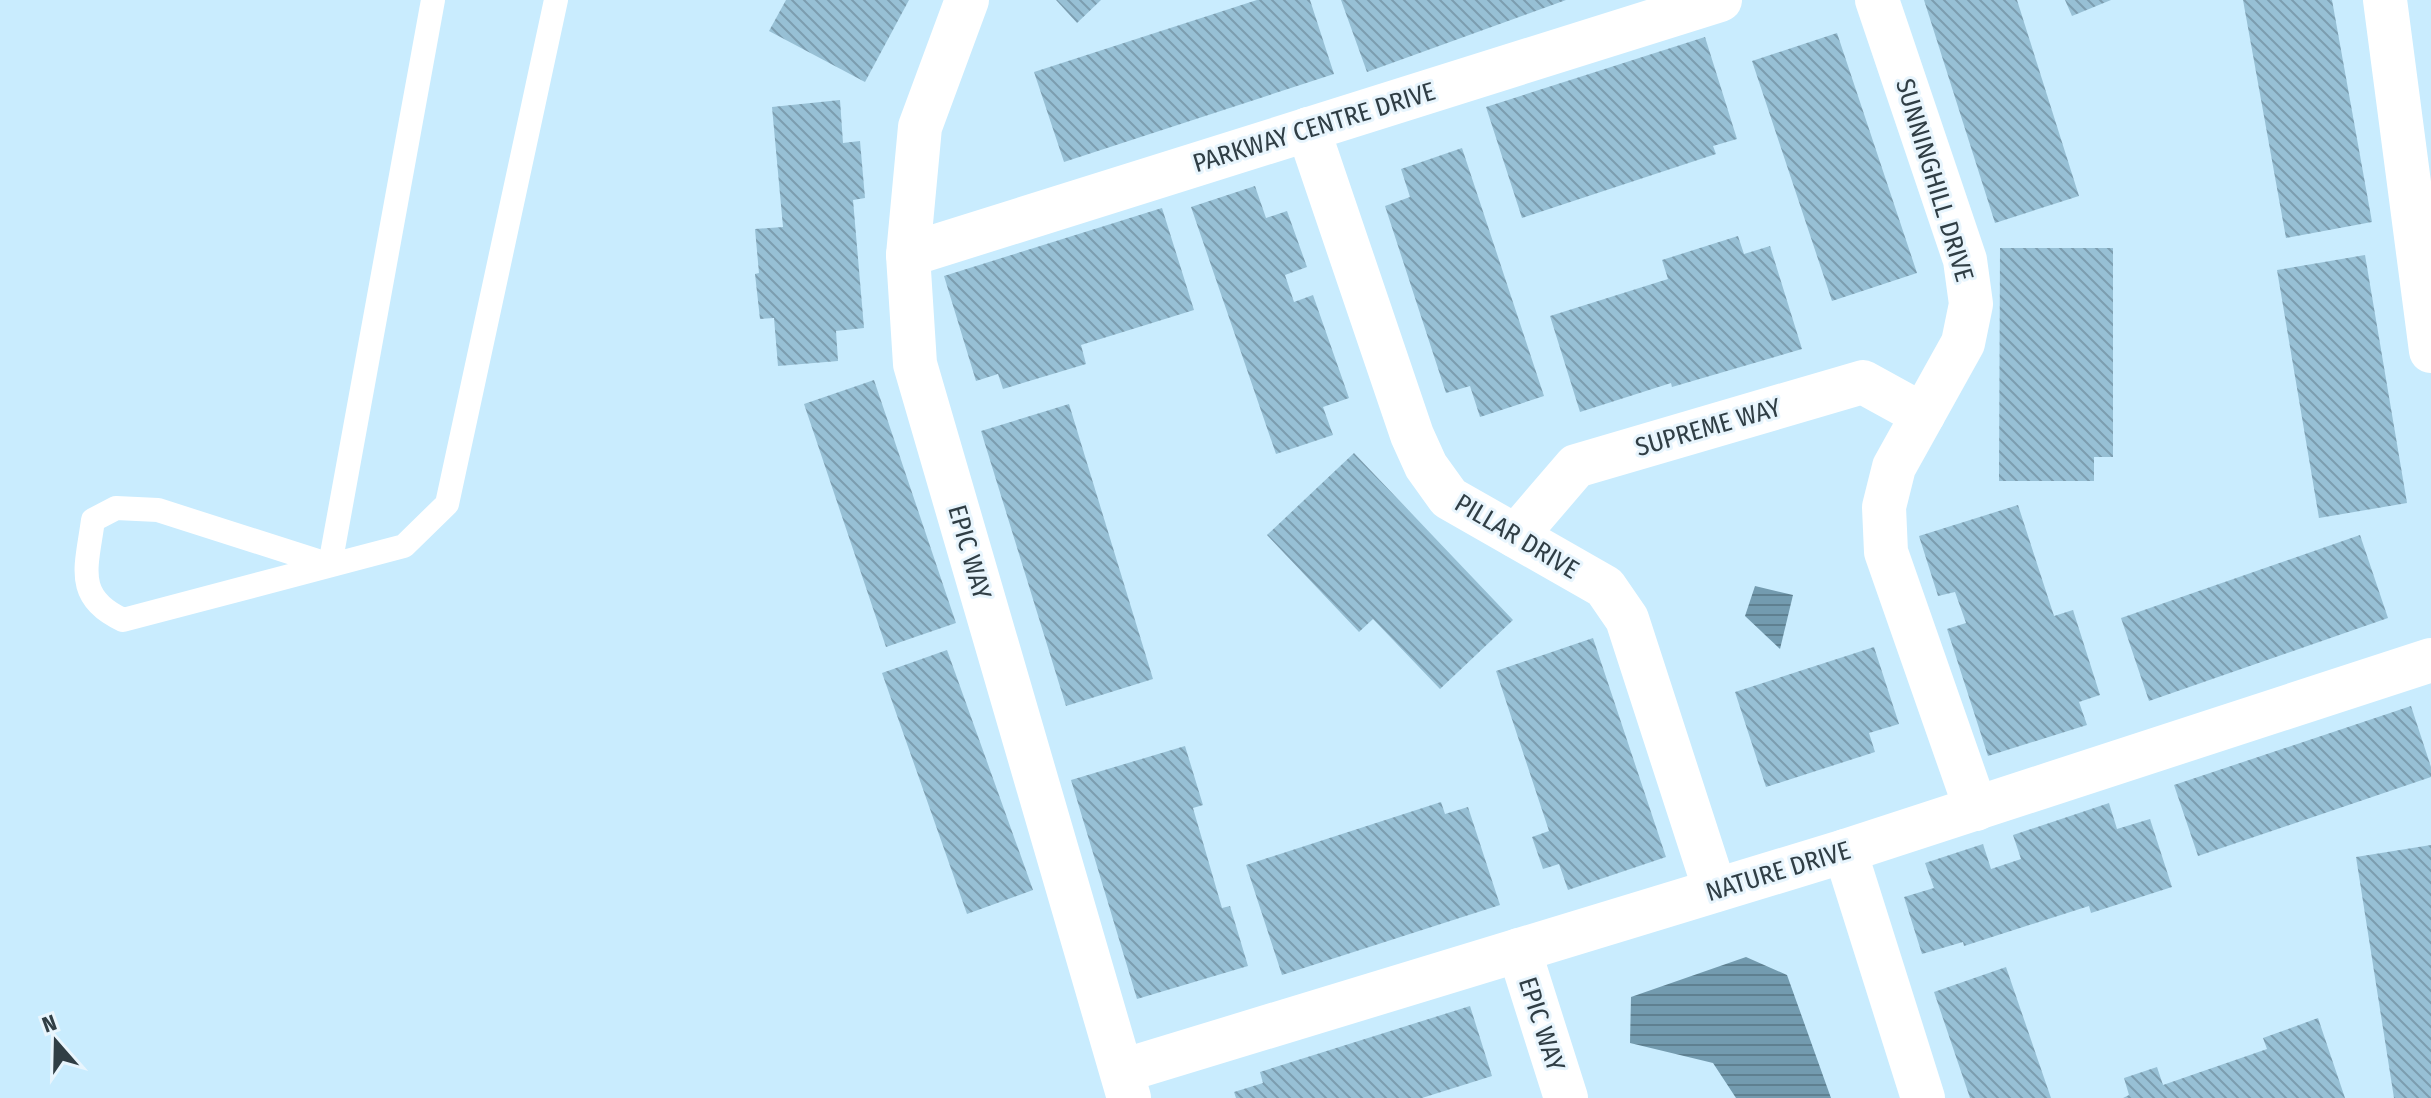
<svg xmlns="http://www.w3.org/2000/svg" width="2431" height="1098" font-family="'Fira Sans Condensed',sans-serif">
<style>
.water{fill:url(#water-rules)}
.building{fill:url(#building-back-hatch)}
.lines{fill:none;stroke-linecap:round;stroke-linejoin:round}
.lane{stroke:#fff;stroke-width:24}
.street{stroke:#fff;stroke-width:44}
.labels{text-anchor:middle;stroke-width:6;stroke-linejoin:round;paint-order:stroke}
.street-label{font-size:26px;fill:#303e45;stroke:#e8f5fd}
</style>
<defs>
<pattern id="water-rules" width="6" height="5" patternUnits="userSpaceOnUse" patternTransform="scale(2)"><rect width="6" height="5" fill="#739baf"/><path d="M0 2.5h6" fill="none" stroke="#5f8090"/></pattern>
<pattern id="building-back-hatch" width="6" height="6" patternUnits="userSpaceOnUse" patternTransform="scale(2)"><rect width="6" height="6" fill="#97c0d5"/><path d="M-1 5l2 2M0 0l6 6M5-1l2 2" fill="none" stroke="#7c9daf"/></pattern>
</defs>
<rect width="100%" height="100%" fill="#c9ecfe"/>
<!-- water -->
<g class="water">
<path d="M 1755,586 L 1793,595 L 1780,649 L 1745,616 Z"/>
<path d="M 1746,957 L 1787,975 L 1831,1098 L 1736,1098 L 1713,1063 L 1630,1043 L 1631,997 Z"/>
</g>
<!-- building -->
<g class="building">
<path d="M 786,0 L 909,0 L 865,82 L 769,31 Z"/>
<path d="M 1056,0 L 1101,0 L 1077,23 Z"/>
<path d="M 1257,0 L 1310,0 L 1334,74 L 1064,162 L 1034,72 Z"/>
<path d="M 1341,0 L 1566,0 L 1367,72 Z"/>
<path d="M 1924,0 L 2017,0 L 2079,196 L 1995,223 Z"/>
<path d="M 2065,0 L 2111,0 L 2072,16 Z"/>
<path d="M 2243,0 L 2332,0 L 2372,222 L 2286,238 Z"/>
<path d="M 1837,33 L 1917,273 L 1832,301 L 1752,61 Z"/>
<path d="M 1705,37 L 1737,139 L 1713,146 L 1716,154 L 1522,218 L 1486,107 Z"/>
<path d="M 840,100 L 843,143 L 860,141 L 865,198 L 853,200 L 864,328 L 836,331 L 838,361 L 778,366 L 774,318 L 760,319 L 755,274 L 759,273 L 755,229 L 783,227 L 772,107 Z"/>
<path d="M 1462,148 L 1544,396 L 1480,417 L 1470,386 L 1446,393 L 1385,206 L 1410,197 L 1401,169 Z"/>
<path d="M 1255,186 L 1266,218 L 1287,211 L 1307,267 L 1285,275 L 1294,302 L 1313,295 L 1349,398 L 1323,407 L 1333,435 L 1276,454 L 1191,207 Z"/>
<path d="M 1162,208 L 1194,310 L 1081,345 L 1086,364 L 1003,389 L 998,374 L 976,381 L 944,276 Z"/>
<path d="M 1738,236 L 1744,254 L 1770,246 L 1802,349 L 1672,387 L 1671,383 L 1580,412 L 1550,316 L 1668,279 L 1662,260 Z"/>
<path d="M 2000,248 L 2113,248 L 2113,457 L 2094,457 L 2094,481 L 1999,481 Z"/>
<path d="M 2365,255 L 2407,503 L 2319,518 L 2277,270 Z"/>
<path d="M 874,380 L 956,623 L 886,647 L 804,404 Z"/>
<path d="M 1069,404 L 1153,679 L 1066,706 L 981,431 Z"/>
<path d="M 1354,453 L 1513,620 L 1440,689 L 1373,619 L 1359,632 L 1267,535 Z"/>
<path d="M 2018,505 L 2054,616 L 2073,610 L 2100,695 L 2079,702 L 2087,725 L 1988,756 L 1947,629 L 1966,623 L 1955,592 L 1938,596 L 1919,536 Z"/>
<path d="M 2360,535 L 2388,618 L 2149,701 L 2121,618 Z"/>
<path d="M 1593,638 L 1666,857 L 1568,890 L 1559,864 L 1543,869 L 1532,837 L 1549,831 L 1496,671 Z"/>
<path d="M 1874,647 L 1899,724 L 1869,733 L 1875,752 L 1766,787 L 1735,692 Z"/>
<path d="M 947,650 L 1033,890 L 967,914 L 882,673 Z"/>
<path d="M 2411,706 L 2431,767 L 2431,777 L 2198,856 L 2174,785 Z"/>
<path d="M 1185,746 L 1203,805 L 1193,808 L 1222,908 L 1230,906 L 1248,966 L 1137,999 L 1071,780 Z"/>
<path d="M 1441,802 L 1445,814 L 1468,807 L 1500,905 L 1282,975 L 1246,865 Z"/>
<path d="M 2109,803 L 2117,829 L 2150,819 L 2172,887 L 2091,913 L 2089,906 L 1964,946 L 1963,942 L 1922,954 L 1904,897 L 1934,888 L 1925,863 L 1983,844 L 1991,869 L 2021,859 L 2013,835 Z"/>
<path d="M 2431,845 L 2431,1098 L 2394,1098 L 2356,857 Z"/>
<path d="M 2006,967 L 2051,1098 L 1970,1098 L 1934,992 Z"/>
<path d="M 1470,1006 L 1492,1076 L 1422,1098 L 1236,1098 L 1234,1092 L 1263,1083 L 1260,1072 Z"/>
<path d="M 2318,1018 L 2345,1098 L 2123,1098 L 2129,1095 L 2124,1078 L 2157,1067 L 2163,1085 L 2267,1049 L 2263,1038 Z"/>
</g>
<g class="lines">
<!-- lane -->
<g class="lane">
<path d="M 330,565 L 158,510 L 116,508 L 93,520 C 87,566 73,597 123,620 L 404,546 L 447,504 L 556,0"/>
<path d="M 330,565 L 433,0"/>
</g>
<!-- street -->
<g class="street">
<path d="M 967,0 L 920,127 L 908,255 L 915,364 L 1129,1098"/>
<path d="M 1877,0 L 1965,260 L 1971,304 L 1963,343 L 1894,467 L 1884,507 L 1886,552 L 1976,809"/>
<path d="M 2385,0 L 2431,351"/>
<path d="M 1308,129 L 1412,435 L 1426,466 L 1449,498 L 1605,587 L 1627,619 L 1715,890"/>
<path d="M 908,255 L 1720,0"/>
<path d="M 1516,536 L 1576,466 L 1863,382 L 1923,415"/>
<path d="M 1845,851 L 1923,1098"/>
<path d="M 1519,950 L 1566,1098"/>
<path d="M 1122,1071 L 1845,851 L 2431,660"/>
</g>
</g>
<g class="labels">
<!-- street labels -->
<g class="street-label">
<text transform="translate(1314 127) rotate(-17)" y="9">PARKWAY CENTRE DRIVE</text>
<text transform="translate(1935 180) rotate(73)" y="9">SUNNINGHILL DRIVE</text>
<text transform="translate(1708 427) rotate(-16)" y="9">SUPREME WAY</text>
<text transform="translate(1517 536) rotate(31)" y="9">PILLAR DRIVE</text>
<text transform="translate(970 552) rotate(74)" y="9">EPIC WAY</text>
<text transform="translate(1778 871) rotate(-17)" y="9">NATURE DRIVE</text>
<text transform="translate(1542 1024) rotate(72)" y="9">EPIC WAY</text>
</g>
</g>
<!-- north arrow -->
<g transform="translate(56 1042) rotate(340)" stroke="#e8f5fd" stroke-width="6" paint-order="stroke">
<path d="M0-6L14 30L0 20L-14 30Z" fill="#303e45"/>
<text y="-12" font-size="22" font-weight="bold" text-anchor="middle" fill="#303e45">N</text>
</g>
</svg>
